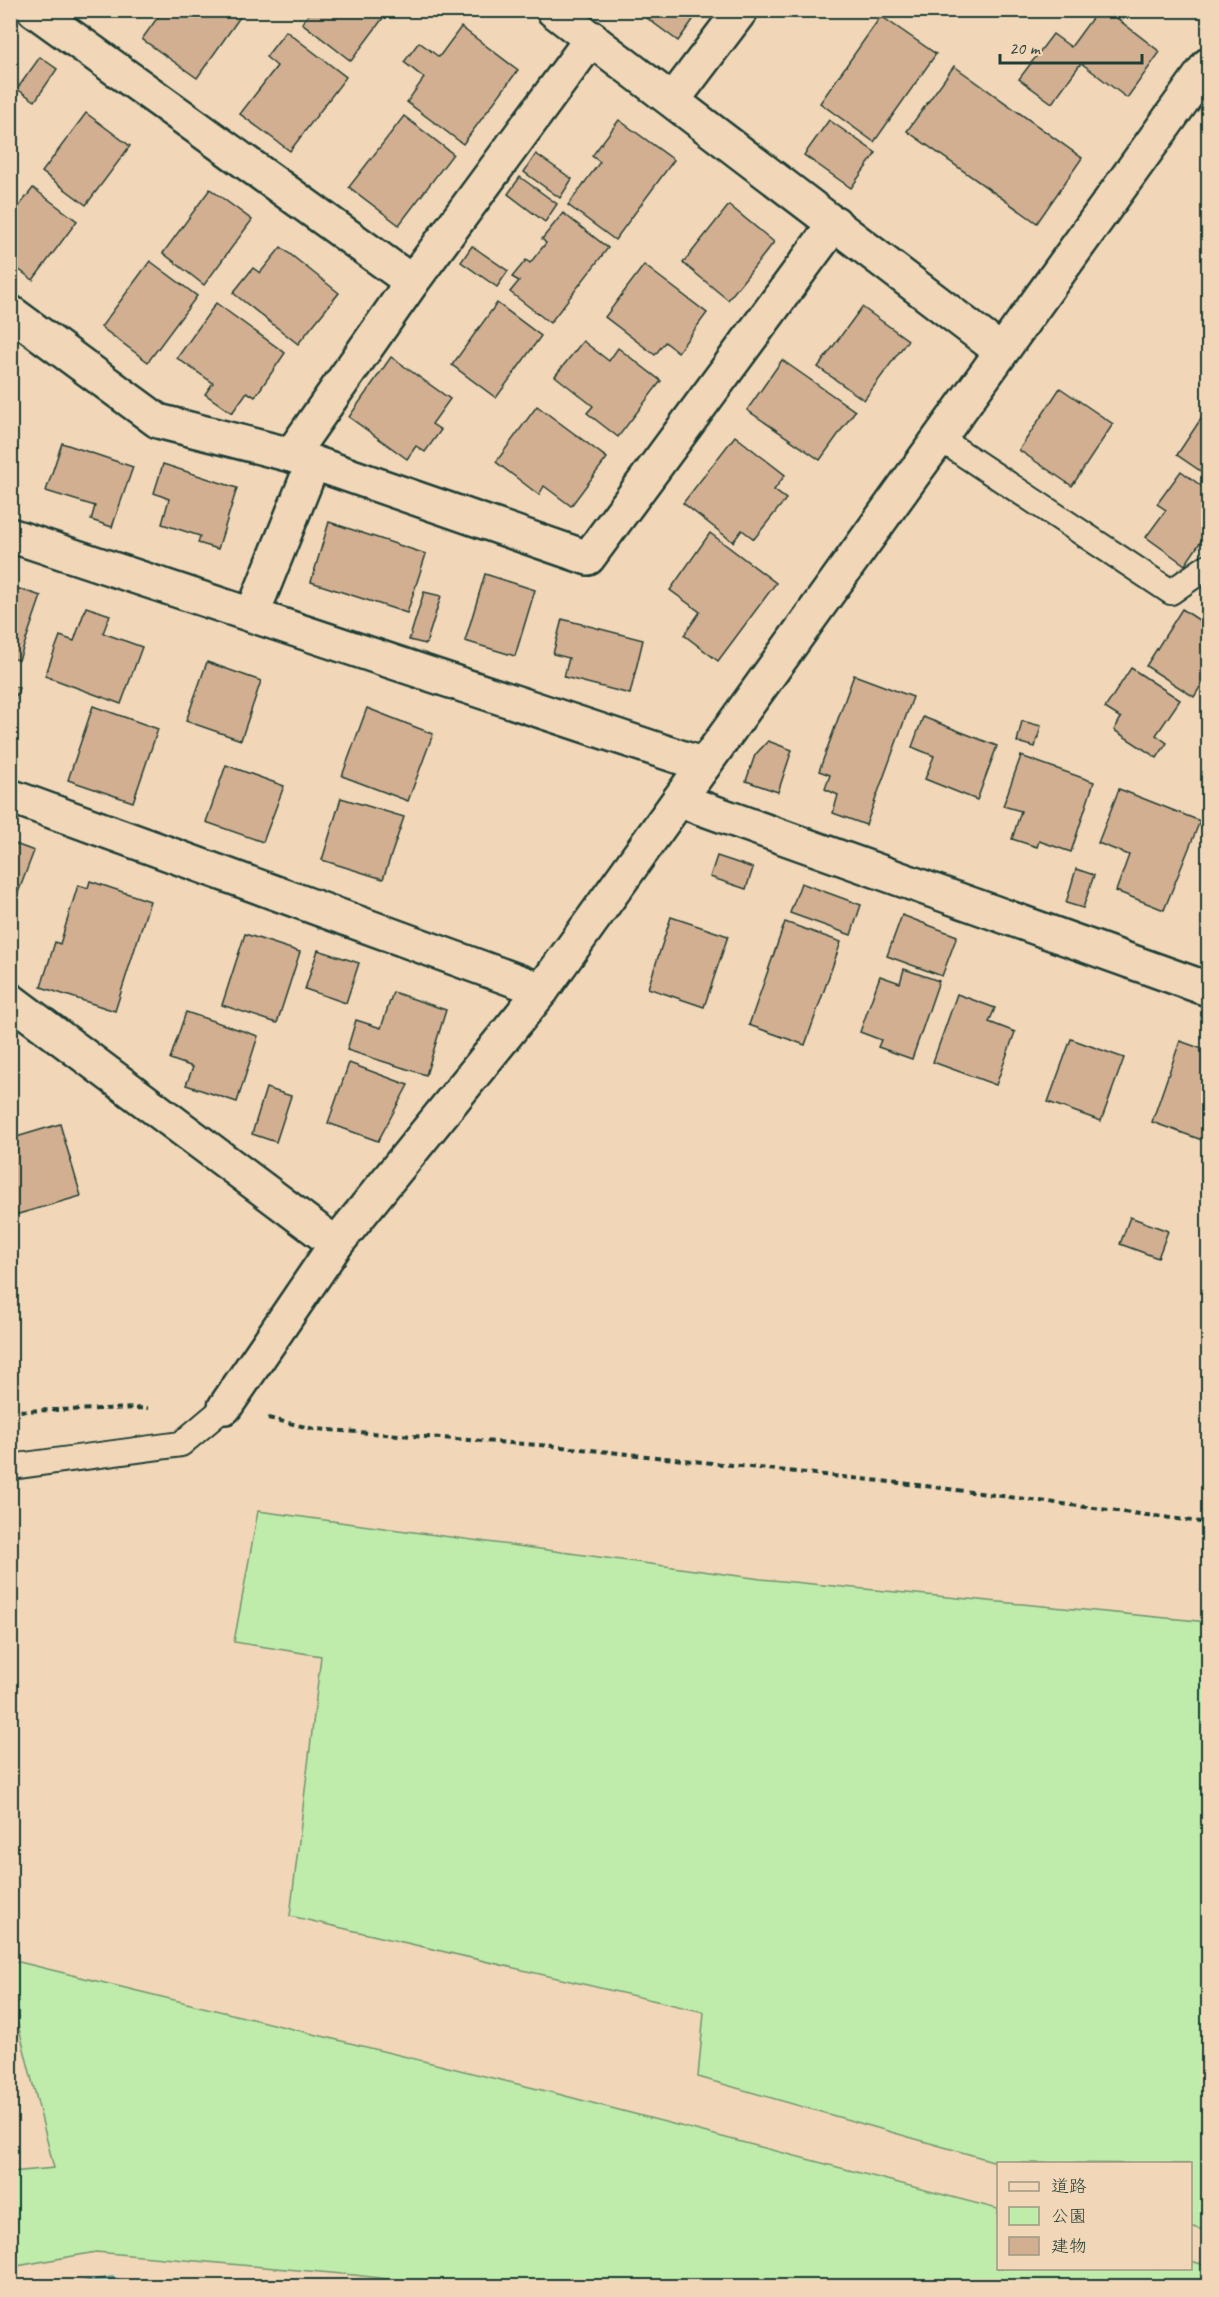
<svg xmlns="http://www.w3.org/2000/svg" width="1219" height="2297" font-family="Caveat,'Klee One',sans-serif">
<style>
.green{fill:#bfecaa;stroke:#6f946f;stroke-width:1.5}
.water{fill:#7bccd4;stroke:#569394;stroke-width:1.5}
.building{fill:#d3af91;stroke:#1f3d34;stroke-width:1.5}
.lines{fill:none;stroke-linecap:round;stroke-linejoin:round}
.lane-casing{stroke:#1f3d34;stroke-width:28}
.street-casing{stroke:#1f3d34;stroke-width:38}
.path{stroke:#1f3d34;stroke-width:4;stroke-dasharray:6 4.5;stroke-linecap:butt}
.lane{stroke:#f1d7b8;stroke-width:24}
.street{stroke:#f1d7b8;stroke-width:33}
</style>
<rect width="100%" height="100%" fill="#f1d7b8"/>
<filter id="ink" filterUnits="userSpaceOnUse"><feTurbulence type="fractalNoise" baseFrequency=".0167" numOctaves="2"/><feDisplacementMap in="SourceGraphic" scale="12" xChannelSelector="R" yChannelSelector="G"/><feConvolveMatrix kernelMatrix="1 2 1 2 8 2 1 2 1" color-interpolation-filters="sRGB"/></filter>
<g filter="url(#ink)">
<!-- green -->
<g class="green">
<path d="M 258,1511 L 761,1579 L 1208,1622 L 1208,2232 L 1191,2226 L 1190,2164 L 1000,2163 L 698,2077 L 704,2012 L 290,1916 L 321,1656 L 234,1642 Z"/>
<path d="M 11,1960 L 554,2093 L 998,2209 L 998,2268 L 1190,2268 L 1191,2261 L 1208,2266 L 1208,2286 L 448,2286 L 354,2275 L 96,2252 L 11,2267 L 11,2172 L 54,2168 L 11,1997 Z"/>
</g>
<!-- water -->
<path class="water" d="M 112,2277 L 140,2286 L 55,2286 L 56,2286 Z"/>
<!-- building -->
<g class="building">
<path d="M 163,10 L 245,10 L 197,78 L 142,39 Z"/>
<path d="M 312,10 L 389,10 L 351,61 L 302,23 Z"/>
<path d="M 636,10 L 700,10 L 678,41 Z"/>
<path d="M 1098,10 L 1106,10 L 1160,52 L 1127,98 L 1081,63 L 1052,103 L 1019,79 L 1053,34 L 1071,47 Z"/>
<path d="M 881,16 L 936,54 L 874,142 L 820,103 Z"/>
<path d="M 461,27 L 518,70 L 463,144 L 407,102 L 424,78 L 404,62 L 419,42 L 439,57 Z"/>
<path d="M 286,31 L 346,77 L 290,151 L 240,114 L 277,66 L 266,57 Z"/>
<path d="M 40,57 L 57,69 L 35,101 L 17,89 Z"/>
<path d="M 954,66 L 1082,158 L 1037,223 L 907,131 Z"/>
<path d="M 86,113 L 130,146 L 86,205 L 42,172 Z"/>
<path d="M 404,116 L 453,154 L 399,225 L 349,187 Z"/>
<path d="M 619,120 L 674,160 L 615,240 L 568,205 L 600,162 L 592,156 Z"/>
<path d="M 829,120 L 876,153 L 851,188 L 804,155 Z"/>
<path d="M 536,154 L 572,179 L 560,198 L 524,172 Z"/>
<path d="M 520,177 L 557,204 L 545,222 L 508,194 Z"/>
<path d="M 33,188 L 77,221 L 33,280 L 10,263 L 10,218 Z"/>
<path d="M 210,189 L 252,220 L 204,285 L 163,253 Z"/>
<path d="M 729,205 L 774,242 L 728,300 L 683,263 Z"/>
<path d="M 563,213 L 608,248 L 550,323 L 510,292 L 519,281 L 512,277 L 526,260 L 530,263 L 546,243 L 542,239 Z"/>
<path d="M 472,246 L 508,271 L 497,287 L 461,262 Z"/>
<path d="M 281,247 L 339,293 L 298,344 L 233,293 L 253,268 L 260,273 Z"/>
<path d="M 150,261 L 197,296 L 148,362 L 101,327 Z"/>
<path d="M 644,265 L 707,313 L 678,352 L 665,342 L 655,355 L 605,317 Z"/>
<path d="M 216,303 L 285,353 L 255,397 L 247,392 L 232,413 L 205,394 L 213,383 L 177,358 Z"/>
<path d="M 497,303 L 541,336 L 496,398 L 452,365 Z"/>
<path d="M 862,307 L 908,340 L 864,400 L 818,367 Z"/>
<path d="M 583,341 L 609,361 L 618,348 L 661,381 L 618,437 L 587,413 L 593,406 L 555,376 Z"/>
<path d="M 391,357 L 450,399 L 432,424 L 441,430 L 425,452 L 416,446 L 407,459 L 349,417 Z"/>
<path d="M 782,360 L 855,411 L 820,460 L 747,410 Z"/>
<path d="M 1060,388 L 1113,424 L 1072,486 L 1019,450 Z"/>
<path d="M 537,406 L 607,458 L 571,506 L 544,486 L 539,495 L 496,462 Z"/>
<path d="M 1208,408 L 1208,476 L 1177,455 Z"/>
<path d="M 735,436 L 785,475 L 774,490 L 786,499 L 754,539 L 742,530 L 733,542 L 683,503 Z"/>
<path d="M 62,443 L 133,467 L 112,527 L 91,520 L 95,506 L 46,491 Z"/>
<path d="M 163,464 L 237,488 L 218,549 L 198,543 L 200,536 L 162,524 L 169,499 L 154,493 Z"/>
<path d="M 1181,471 L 1208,491 L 1208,531 L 1185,565 L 1146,537 L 1166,510 L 1157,504 Z"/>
<path d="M 329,522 L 426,554 L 407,613 L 311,582 Z"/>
<path d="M 710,533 L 776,583 L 718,661 L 684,635 L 700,612 L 670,590 Z"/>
<path d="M 485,574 L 535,590 L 515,656 L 465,641 Z"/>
<path d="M 10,586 L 41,596 L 19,660 L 10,658 Z"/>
<path d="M 424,592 L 441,596 L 426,644 L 409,640 Z"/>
<path d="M 86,607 L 110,615 L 103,633 L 142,647 L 121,704 L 45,676 L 60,636 L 74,641 Z"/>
<path d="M 1182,609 L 1208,626 L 1208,674 L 1194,697 L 1146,666 Z"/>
<path d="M 562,619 L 643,640 L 630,694 L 564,677 L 569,658 L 553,654 Z"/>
<path d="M 207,662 L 261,681 L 241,740 L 186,721 Z"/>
<path d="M 1131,668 L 1180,700 L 1156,735 L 1167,743 L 1157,758 L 1114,730 L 1121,718 L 1105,708 Z"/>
<path d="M 854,675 L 913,697 L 866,825 L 833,813 L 838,795 L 825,789 L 830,775 L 819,771 Z"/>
<path d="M 10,685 L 19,688 L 10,712 Z"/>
<path d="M 93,706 L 158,729 L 133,802 L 68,780 Z"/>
<path d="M 367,708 L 433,734 L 408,801 L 342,776 Z"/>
<path d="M 923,717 L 997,746 L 977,800 L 925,779 L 934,756 L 912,747 Z"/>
<path d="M 1022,721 L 1041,726 L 1035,747 L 1017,742 Z"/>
<path d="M 768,741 L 792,750 L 778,792 L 746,781 L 755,755 Z"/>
<path d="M 1021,756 L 1094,782 L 1071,852 L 1039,841 L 1037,847 L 1012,839 L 1021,811 L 1003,806 Z"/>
<path d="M 226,765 L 284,786 L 263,842 L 206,822 Z"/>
<path d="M 1119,789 L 1200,821 L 1164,910 L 1116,891 L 1129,855 L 1098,843 Z"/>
<path d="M 341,798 L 404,817 L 383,879 L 322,860 Z"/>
<path d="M 10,842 L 34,851 L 10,914 Z"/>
<path d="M 717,856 L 753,868 L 746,889 L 710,877 Z"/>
<path d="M 1076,869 L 1094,875 L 1083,908 L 1066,903 Z"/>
<path d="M 90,881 L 150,901 L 115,1011 L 41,987 L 55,942 L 60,944 L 78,885 L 88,888 Z"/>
<path d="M 801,883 L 861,905 L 851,935 L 790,913 Z"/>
<path d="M 902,915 L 957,936 L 942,976 L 887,956 Z"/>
<path d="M 671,917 L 728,936 L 704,1007 L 648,988 Z"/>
<path d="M 785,922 L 841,942 L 805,1045 L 749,1025 Z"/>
<path d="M 245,934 L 300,952 L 277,1023 L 222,1005 Z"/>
<path d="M 318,950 L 359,963 L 346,1003 L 305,989 Z"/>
<path d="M 904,969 L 939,981 L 912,1059 L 878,1047 L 881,1040 L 860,1032 L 880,976 L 900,983 Z"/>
<path d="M 393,992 L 446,1010 L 426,1075 L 347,1050 L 356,1020 L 381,1028 Z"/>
<path d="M 957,994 L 995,1008 L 989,1022 L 1015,1032 L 996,1085 L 933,1062 Z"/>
<path d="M 186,1012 L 258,1036 L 237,1102 L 186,1085 L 193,1067 L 170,1059 Z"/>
<path d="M 1071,1039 L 1124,1058 L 1101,1121 L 1048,1102 Z"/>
<path d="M 1180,1041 L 1208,1051 L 1208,1099 L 1204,1112 L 1208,1114 L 1208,1124 L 1202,1140 L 1152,1122 Z"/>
<path d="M 349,1063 L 408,1085 L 378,1141 L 328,1123 Z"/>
<path d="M 266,1088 L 291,1096 L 276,1142 L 252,1134 Z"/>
<path d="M 60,1124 L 81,1196 L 15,1215 L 10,1199 L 10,1151 L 16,1150 L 13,1138 Z"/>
<path d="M 1130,1217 L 1168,1231 L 1158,1258 L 1120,1244 Z"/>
</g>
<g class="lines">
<!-- lane casing -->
<g class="lane-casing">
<g id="lane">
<path d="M 939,438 L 1171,592 L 1208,566"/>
<path d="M 10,1467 L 181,1444 L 225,1407"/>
</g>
</g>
<!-- street casing -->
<g class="street-casing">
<g id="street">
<path d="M 34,10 L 412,282"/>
<path d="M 553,10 L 1001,351"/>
<path d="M 673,100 L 741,10"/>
<path d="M 10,312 L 158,421 L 291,455 L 588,558 L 835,223"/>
<path d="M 291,455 L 412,282 L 592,38"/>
<path d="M 10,535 L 704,765"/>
<path d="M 252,615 L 313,463"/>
<path d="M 10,796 L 542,990"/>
<path d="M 679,800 L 1208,989"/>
<path d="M 10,1000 L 336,1244"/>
<path d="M 225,1407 L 336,1244 L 542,990 L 1208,65"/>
</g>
</g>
<!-- path -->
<g class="path">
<path d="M 10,1411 L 148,1408"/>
<path d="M 268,1418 L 314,1429 L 553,1446 L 918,1485 L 1208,1523"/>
</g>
<!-- lane -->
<use href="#lane" class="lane"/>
<!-- street -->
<use href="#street" class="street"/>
</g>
</g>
<!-- margin -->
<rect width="1219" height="2297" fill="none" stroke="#f1d7b8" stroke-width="36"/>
<rect x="18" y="18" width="1183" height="2261" fill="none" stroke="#1f3d34" stroke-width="2" filter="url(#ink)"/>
<!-- legend -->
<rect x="997" y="2162" width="195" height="108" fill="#f1d7b8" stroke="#9d9983" stroke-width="1.5"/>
<rect x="1009" y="2182" width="30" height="9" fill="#f1d7b8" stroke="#9d9983" stroke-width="1.5"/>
<text x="1051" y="2192" font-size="18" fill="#1f3d34">道路</text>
<rect x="1009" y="2207" width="30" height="18" fill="#bfecaa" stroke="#9d9983" stroke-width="1.5"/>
<text x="1051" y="2222" font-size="18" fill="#1f3d34">公園</text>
<rect x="1009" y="2237" width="30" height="18" fill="#d3af91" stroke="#9d9983" stroke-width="1.5"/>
<text x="1051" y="2252" font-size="18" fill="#1f3d34">建物</text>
<!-- scale -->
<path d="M1000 54v9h142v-9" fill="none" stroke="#1f3d34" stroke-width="3"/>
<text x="1009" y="54" font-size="18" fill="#1f3d34" stroke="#f1d7b8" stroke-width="4.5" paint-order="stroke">20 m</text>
</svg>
